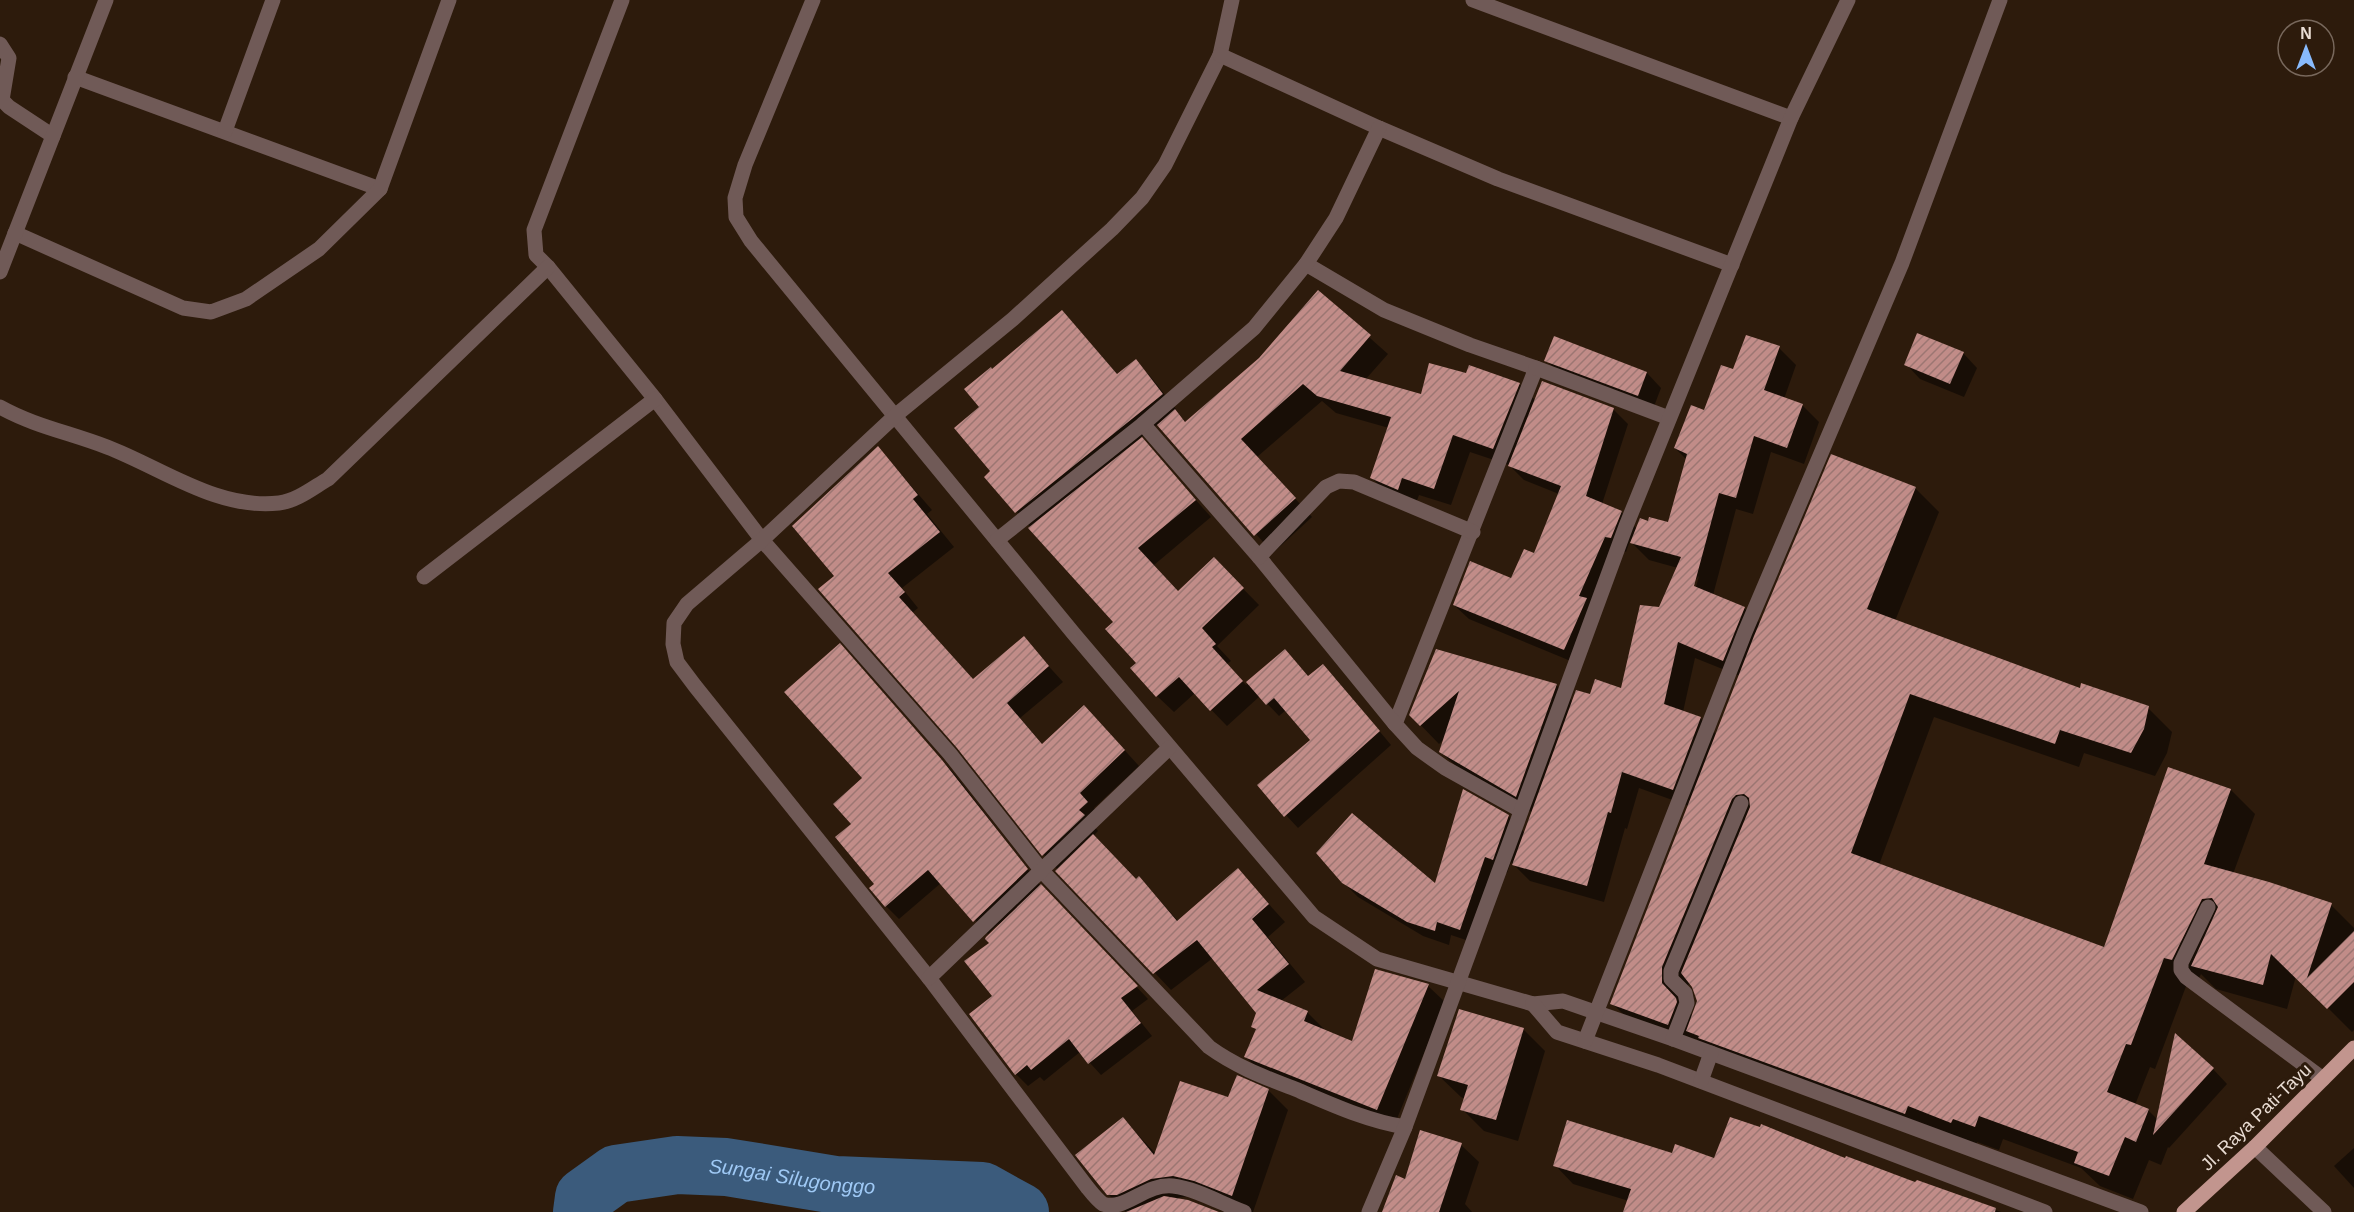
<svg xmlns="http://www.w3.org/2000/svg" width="2354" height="1212" font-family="Helvetica,sans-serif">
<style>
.shadow{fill:#0007;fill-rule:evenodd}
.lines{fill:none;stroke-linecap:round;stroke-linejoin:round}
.river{stroke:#3b5b7c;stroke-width:58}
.building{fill:url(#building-hatch)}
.minor{stroke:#705a57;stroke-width:15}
.major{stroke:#c2958e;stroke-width:15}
.labels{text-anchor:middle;stroke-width:6;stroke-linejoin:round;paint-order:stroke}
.street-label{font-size:18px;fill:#e9dcd3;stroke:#2d1b0c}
.water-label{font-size:20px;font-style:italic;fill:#9fc9f5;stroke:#2d1b0c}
</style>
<defs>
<pattern id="building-hatch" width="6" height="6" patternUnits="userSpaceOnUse" patternTransform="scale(1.5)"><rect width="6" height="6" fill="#c18c88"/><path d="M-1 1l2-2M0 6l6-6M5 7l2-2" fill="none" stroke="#9c7672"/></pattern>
</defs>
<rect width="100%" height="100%" fill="#2d1b0c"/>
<!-- shadow -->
<g class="shadow">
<path d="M 1318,292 L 1388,354 L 1365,380 L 1422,396 L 1467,375 L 1519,384 L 1535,400 L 1613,409 L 1628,424 L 1602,504 L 1621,512 L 1637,529 L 1669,524 L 1687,460 L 1675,448 L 1705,412 L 1734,371 L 1747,337 L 1779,348 L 1796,365 L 1784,399 L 1802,405 L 1819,422 L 1804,464 L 1771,452 L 1753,514 L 1736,509 L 1713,595 L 1744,608 L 1761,624 L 1915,488 L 1939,512 L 1895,621 L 2082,690 L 2148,708 L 2172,732 L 2167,753 L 2155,776 L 2084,753 L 2079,767 L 1934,717 L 1879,865 L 2105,949 L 2169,769 L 2231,790 L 2255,814 L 2233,874 L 2331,905 L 2354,928 L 2354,1030 L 2352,1032 L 2296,976 L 2287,1009 L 2216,989 L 2201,974 L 2196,984 L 2188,981 L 2155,1069 L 2150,1067 L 2135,1105 L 2148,1110 L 2158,1120 L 2213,1069 L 2227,1084 L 2169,1148 L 2168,1147 L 2161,1165 L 2149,1160 L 2133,1199 L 2100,1186 L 2081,1168 L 2003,1139 L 1999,1150 L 1977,1142 L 1976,1146 L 1712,1055 L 1696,1039 L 1692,1048 L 1636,1027 L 1612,1003 L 1689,806 L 1639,788 L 1627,829 L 1625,828 L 1604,902 L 1530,881 L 1511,862 L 1507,873 L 1500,871 L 1475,943 L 1451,935 L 1449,945 L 1423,936 L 1358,897 L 1343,882 L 1436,885 L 1508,816 L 1525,833 L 1533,813 L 1460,770 L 1441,752 L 1445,738 L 1439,744 L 1411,715 L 1437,651 L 1557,686 L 1573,702 L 1591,696 L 1622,690 L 1678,568 L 1649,560 L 1630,541 L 1626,552 L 1620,550 L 1578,664 L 1469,619 L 1454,605 L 1512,580 L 1534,555 L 1559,494 L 1524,480 L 1509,465 L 1470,452 L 1451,505 L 1419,495 L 1415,506 L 1389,495 L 1372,478 L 1389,428 L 1336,413 L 1322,401 L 1257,457 L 1312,517 L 1273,553 L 1158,424 L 1140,438 L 1211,517 L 1154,565 L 1179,593 L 1214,559 L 1259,605 L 1217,646 L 1231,661 L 1227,664 L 1246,685 L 1285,651 L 1309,677 L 1335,678 L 1391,745 L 1298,828 L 1259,786 L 1312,741 L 1286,710 L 1279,716 L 1260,696 L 1227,726 L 1195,693 L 1174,712 L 1157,696 L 1132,668 L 1138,663 L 1115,622 L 986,477 L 992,471 L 981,407 L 992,371 L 1062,312 L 1118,375 L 1135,361 L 1150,376 L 1176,409 L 1174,411 L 1187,423 L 1260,359 ZM 1699,576 L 1694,594 L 1691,593 L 1695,580 ZM 1695,658 L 1740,676 L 1717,735 L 1700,718 L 1683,712 ZM 1690,981 L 1698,1001 L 1693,1016 L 1686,1009 L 1685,992 Z"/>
<path d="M 1555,338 L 1647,373 L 1661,388 L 1653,409 L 1561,375 L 1546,360 Z"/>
<path d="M 1963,353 L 1977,368 L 1964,397 L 1920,379 L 1906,364 Z"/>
<path d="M 878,448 L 932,510 L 927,514 L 954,547 L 902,588 L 918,608 L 912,613 L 974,681 L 1023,638 L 1063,682 L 1020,718 L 1043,745 L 1099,722 L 1139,766 L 1094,808 L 1102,818 L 1093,825 L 1098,831 L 1093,836 L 1136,880 L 1139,878 L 1155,895 L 1178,921 L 1238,870 L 1285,922 L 1268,937 L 1305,982 L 1281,1001 L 1307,1012 L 1324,1029 L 1323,1031 L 1353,1042 L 1376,971 L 1428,986 L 1445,1002 L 1394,1126 L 1263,1074 L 1246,1057 L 1257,1031 L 1253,1027 L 1258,1013 L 1213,958 L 1171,990 L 1044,855 L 958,747 L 836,576 Z"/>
<path d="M 853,659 L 956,776 L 1040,885 L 1148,999 L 1132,1011 L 1152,1036 L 1101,1075 L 1080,1052 L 1044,1081 L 1040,1077 L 1028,1086 L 1016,1074 L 994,996 L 991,943 L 1000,926 L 998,924 L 988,934 L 941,883 L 899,919 L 886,906 L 853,824 L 864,778 Z"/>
<path d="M 1523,1029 L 1545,1051 L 1518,1141 L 1484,1131 L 1462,1109 L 1465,1099 L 1461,1097 L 1439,1076 Z"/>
<path d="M 1268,1090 L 1288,1110 L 1253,1212 L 1244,1212 L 1194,1195 L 1177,1198 L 1214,1212 L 1126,1212 L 1108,1194 L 1123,1119 L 1156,1154 L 1229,1099 Z"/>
<path d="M 1461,1145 L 1479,1162 L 1465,1204 L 1472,1212 L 1384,1212 L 1406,1181 Z"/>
<path d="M 2354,1148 L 2354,1188 L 2334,1166 Z"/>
<path d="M 1673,1155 L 1715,1160 L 1846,1160 L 1916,1184 L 1917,1182 L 2001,1212 L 1625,1212 L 1629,1201 L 1573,1184 L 1555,1165 Z"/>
</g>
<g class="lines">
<!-- river -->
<path class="river" id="s1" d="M 582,1212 L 584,1197 L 616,1174 L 677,1165 L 726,1167 L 836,1185 L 982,1191 L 1020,1212"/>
</g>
<!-- building -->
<g class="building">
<path d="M 1318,290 L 1371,335 L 1340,371 L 1421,394 L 1429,363 L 1466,373 L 1469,365 L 1520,383 L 1493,449 L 1453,435 L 1434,489 L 1402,478 L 1398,490 L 1370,478 L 1391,417 L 1317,396 L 1303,384 L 1241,439 L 1296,498 L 1254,536 L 1157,425 L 1175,409 L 1185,422 L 1259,358 Z"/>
<path d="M 1062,310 L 1117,374 L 1136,359 L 1163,394 L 1015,513 L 984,477 L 990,471 L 954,428 L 979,407 L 964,389 L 991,367 L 992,369 Z"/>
<path d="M 1917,333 L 1964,352 L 1950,384 L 1904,365 Z"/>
<path d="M 1746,335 L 1780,346 L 1764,390 L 1803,404 L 1787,448 L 1754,436 L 1736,498 L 1719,493 L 1694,586 L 1745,607 L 1723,661 L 1678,642 L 1664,704 L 1701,717 L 1673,790 L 1622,772 L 1611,813 L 1608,812 L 1587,886 L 1512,865 L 1576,690 L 1590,694 L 1595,679 L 1621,688 L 1640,605 L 1659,607 L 1681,557 L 1630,543 L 1640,518 L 1648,521 L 1649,517 L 1668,522 L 1687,454 L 1674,448 L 1691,405 L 1704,410 L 1721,365 L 1733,369 Z"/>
<path d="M 1554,336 L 1647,372 L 1638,396 L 1544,361 Z"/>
<path d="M 1542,381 L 1614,408 L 1586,496 L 1622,511 L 1611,538 L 1605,537 L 1579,596 L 1587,598 L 1564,650 L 1453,605 L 1470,561 L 1511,578 L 1524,549 L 1534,553 L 1561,486 L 1508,466 Z"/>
<path d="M 1142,437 L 1196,500 L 1138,548 L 1178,591 L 1214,557 L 1244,588 L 1202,628 L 1216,644 L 1212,647 L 1243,681 L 1210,711 L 1179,677 L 1156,697 L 1130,668 L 1136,663 L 1105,629 L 1113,622 L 1028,528 Z"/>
<path d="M 878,446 L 918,495 L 913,499 L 940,532 L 888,573 L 905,592 L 899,597 L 973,679 L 1024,636 L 1049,666 L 1007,703 L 1042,744 L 1084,705 L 1125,750 L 1080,793 L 1088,802 L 1079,810 L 1085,815 L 1042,856 L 957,748 L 818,589 L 834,576 L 792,526 Z"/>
<path d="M 1831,454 L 1916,487 L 1867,609 L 2080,688 L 2081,683 L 2149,706 L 2144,729 L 2131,753 L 2060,730 L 2055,744 L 1910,694 L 1851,853 L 2104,947 L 2168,767 L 2231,789 L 2204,864 L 2269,882 L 2332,903 L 2307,978 L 2354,931 L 2354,982 L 2327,1009 L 2271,954 L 2263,985 L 2191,966 L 2218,907 L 2212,898 L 2202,899 L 2172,960 L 2164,958 L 2131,1045 L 2126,1044 L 2107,1092 L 2149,1109 L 2136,1142 L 2125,1137 L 2109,1176 L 2074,1163 L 2078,1152 L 1979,1116 L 1975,1127 L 1953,1119 L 1951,1123 L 1908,1106 L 1905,1114 L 1698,1038 L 1699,1036 L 1686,1031 L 1697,1001 L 1692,987 L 1681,973 L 1750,807 L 1749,798 L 1744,794 L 1736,795 L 1732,799 L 1662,967 L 1662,983 L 1676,998 L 1677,1002 L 1668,1025 L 1610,1004 L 1754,636 Z"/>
<path d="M 840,643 L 942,760 L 1028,869 L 973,922 L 928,870 L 885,907 L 869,888 L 874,884 L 835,837 L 851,824 L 833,804 L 862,778 L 784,692 Z"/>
<path d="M 1285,649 L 1308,676 L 1323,664 L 1380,731 L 1284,817 L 1257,785 L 1310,740 L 1274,698 L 1266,705 L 1246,682 Z"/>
<path d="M 1436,649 L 1557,684 L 1516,797 L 1439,752 L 1459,691 L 1420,726 L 1409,715 Z"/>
<path d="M 1463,789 L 1509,815 L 1493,860 L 1485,857 L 1460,930 L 1437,922 L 1435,931 L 1407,922 L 1342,883 L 1316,853 L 1352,813 L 1435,883 Z"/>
<path d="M 1093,834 L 1136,879 L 1139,876 L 1177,921 L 1238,868 L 1269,904 L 1252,919 L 1289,964 L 1257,990 L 1308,1011 L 1304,1021 L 1352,1041 L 1375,969 L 1429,984 L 1377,1110 L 1244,1057 L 1256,1029 L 1251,1027 L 1256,1013 L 1197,940 L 1153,974 L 1055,871 Z"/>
<path d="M 1041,884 L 1138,986 L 1121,998 L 1141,1023 L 1088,1064 L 1069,1039 L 1031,1070 L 1027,1065 L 1015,1075 L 969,1014 L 992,996 L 964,961 L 989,943 L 985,939 L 986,937 Z"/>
<path d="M 1459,1009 L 1524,1028 L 1496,1120 L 1460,1110 L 1468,1085 L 1437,1076 Z"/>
<path d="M 2175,1033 L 2214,1068 L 2153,1135 Z"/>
<path d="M 1237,1075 L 1269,1089 L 1232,1196 L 1194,1181 L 1173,1176 L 1151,1179 L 1117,1195 L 1107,1195 L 1075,1155 L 1123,1117 L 1154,1155 L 1180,1081 L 1228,1097 Z"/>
<path d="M 1730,1117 L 1760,1127 L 1761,1124 L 1845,1158 L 1846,1156 L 1915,1182 L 1917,1180 L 1996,1208 L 1995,1212 L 1623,1212 L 1631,1189 L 1553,1166 L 1567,1120 L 1672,1153 L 1675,1144 L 1714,1158 Z"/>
<path d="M 1420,1130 L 1462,1143 L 1439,1212 L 1382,1212 L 1396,1175 L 1405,1179 Z"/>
<path d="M 1164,1196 L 1188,1200 L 1219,1212 L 1126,1212 Z"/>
</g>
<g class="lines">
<!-- minor -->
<g class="minor">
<path d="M 622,0 L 534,230 L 536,255 L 548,267 L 655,399 L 762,540 L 950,754 L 1042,871 L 1209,1047 C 1238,1068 1267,1078 1300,1091 C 1335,1106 1368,1121 1405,1127"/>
<path d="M 813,0 L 745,165 L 735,198 L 736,217 L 751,241 L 1074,634 L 1314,917 L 1377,959 L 1533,1004 L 1563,1001 L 1673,1039 L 2141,1212"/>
<path d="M 1232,0 L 1220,55 L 1165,165 L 1142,198 L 1112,229 L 1013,319 L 896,415 L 762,540 L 687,604 L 674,623 L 673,644 L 677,662 L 695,686 L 929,978 L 1087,1187 C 1091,1192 1097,1200 1103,1204 C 1125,1212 1145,1183 1173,1186 C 1197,1189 1222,1204 1244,1212"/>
<path d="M 1473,0 L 1791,118"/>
<path d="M 0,44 L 9,58 L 2,100 L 9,107 L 53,136"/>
<path d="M 1220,55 L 1379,128 L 1498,179 L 1732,265"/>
<path d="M 75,77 L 380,189"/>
<path d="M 225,131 L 273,0"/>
<path d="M 15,233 L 183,308 L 211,312 L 246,299 L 319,249 L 380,189 L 449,0"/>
<path d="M 1306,264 L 1384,310 L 1470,345 L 1536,368 L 1395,724 L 1417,748 L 1445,768 L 1520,810"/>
<path d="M 0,272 L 106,0"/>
<path d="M 1536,368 L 1669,418"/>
<path d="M 0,407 C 34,426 71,433 107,447 C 162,468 217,510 279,503 C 297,501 314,487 328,479 L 548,267"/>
<path d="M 1143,424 L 1259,557 L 1395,724"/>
<path d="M 997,540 L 1143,424 L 1254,328 L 1306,264 L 1336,218 L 1379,128"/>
<path d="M 1259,557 L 1326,487 L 1339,481 L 1354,482 L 1473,532"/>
<path d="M 424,577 L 655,399"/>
<path d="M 2208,907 L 2181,963 L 2181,970 L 2186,977 L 2323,1079"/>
<path d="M 929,978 L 1169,748"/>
<path d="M 1533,1004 L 1557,1032 L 1658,1065 L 2045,1212"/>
<path d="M 1673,1039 L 1687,1003 L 1685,993 L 1671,979 L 1671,971 L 1741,803"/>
<path d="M 1585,1041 L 1745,632 L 1902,263 L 2000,0"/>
<path d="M 1701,1081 L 1711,1053"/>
<path d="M 2255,1147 L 2324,1212"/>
<path d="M 1369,1212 L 1405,1127 L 1626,526 L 1791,118 L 1848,0"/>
</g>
<!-- major -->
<path class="major" d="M 2184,1212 L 2255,1147 L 2354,1048"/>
</g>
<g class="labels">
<!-- street labels -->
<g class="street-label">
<text transform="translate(2256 1117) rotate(-44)" y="6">Jl. Raya Pati-Tayu</text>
</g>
<!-- water labels -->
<g class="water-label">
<text dy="7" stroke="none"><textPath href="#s1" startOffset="232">Sungai Silugonggo</textPath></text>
</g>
</g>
<!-- north arrow -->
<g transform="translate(2306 48)"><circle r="28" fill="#2d1b0c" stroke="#78685c" stroke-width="1.5"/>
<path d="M0-4.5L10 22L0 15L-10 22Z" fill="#88bafc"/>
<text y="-9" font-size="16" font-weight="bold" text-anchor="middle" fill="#e9dcd3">N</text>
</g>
</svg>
